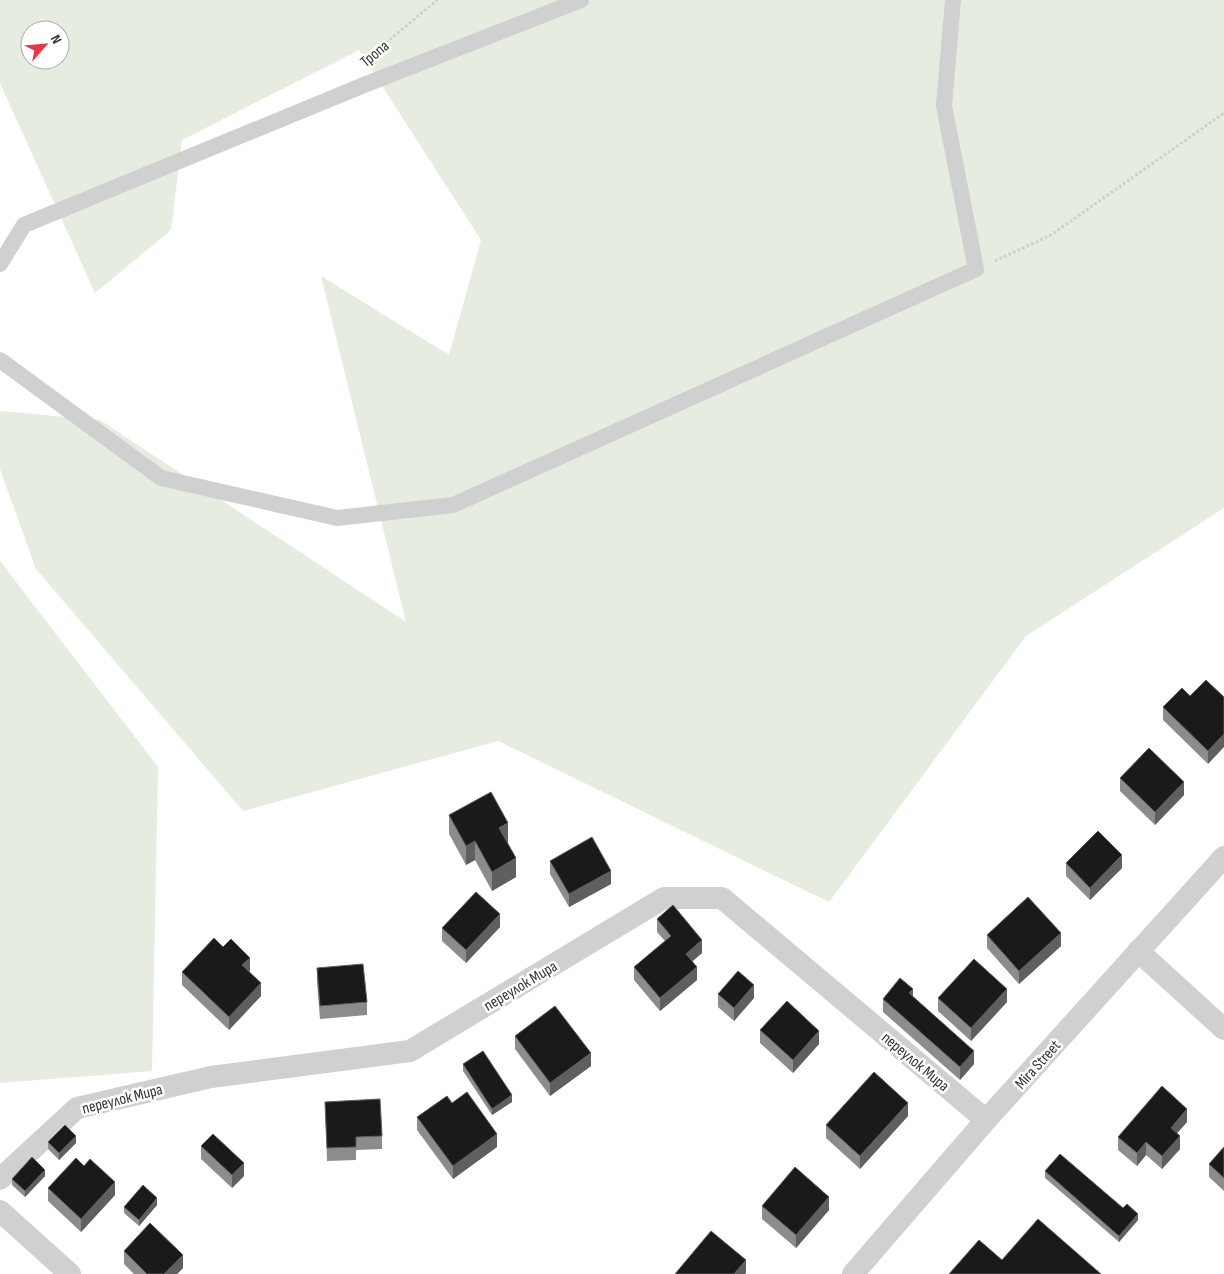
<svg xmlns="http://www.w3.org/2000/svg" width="1224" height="1274" font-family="'Sofia Sans Condensed',sans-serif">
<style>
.green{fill:#e6ecdf;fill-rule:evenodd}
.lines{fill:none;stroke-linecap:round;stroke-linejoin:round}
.path{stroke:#cdcdcd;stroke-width:3;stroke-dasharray:2.5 2.5;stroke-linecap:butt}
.pedestrian{stroke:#d0d0d0;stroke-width:16}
.minor{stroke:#d0d0d0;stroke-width:22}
.wall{fill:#8c8c8c}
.shaded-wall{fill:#5f5f5f}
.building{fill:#1a1a1a;stroke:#5f5f5f}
.labels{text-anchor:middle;stroke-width:5;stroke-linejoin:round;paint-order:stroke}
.street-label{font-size:16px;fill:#333;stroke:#fff}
</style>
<rect width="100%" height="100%" fill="#fff"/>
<!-- green -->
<g class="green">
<path d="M 0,0 L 1224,0 L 1224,508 L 1026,636 L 829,902 L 498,741 L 243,811 L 36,569 L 0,469 L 0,411 L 100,420 L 406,622 L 321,276 L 449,355 L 481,240 L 359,50 L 182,140 L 171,230 L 95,293 L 0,83 ZM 30,30 L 60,30 L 60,60 L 30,60 Z"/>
<path d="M 0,561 L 158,767 L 152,1071 L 0,1083 Z"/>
</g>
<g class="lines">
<!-- path -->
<g class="path">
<path d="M 363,62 L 437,0"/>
<path d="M 995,261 L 1051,235 L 1224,113"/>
</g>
<!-- pedestrian -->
<g class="pedestrian">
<path d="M 0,264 L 24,225 L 364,85 L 581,0"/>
<path d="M 0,360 L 161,478 L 337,518 L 453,505 L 976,269 L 944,106 L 953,0"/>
</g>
<!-- minor -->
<g class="minor">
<path d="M 1138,951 L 1224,1029"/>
<path d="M 0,1179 L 77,1108 L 211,1077 L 410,1051 L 664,898 L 722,898 L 986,1120"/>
<path d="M 0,1211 L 70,1274"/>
<path d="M 853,1274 L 986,1120 L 1224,857"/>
</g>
</g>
<!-- wall -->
<g class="wall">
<path d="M 1190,696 L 1224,697 L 1208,764 L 1163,720 L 1163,707 Z"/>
<path d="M 1120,778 L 1184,795 L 1155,825 L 1120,791 Z"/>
<path d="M 449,815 L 508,842 L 508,843 L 516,877 L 492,891 L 475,860 L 466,865 L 449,834 Z"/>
<path d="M 550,861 L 611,884 L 569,907 L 550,874 Z"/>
<path d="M 1066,863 L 1122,868 L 1090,900 L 1066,876 Z"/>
<path d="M 657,919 L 702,953 L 692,961 L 697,980 L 660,1011 L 634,980 L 634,967 L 665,941 L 657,932 Z"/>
<path d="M 500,927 L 466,963 L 442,941 L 442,928 Z"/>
<path d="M 987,935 L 1061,946 L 1019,984 L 987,948 Z"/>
<path d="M 223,947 L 250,971 L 249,972 L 261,996 L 229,1030 L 182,985 L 182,972 Z"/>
<path d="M 317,968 L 367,1002 L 367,1015 L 320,1019 L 317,981 Z"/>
<path d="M 718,994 L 754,998 L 734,1021 L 718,1007 Z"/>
<path d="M 913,997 L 974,1064 L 960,1080 L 883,1012 L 883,999 Z"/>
<path d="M 938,998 L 1007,1002 L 971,1041 L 938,1011 Z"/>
<path d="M 760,1030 L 819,1044 L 793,1073 L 760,1043 Z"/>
<path d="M 515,1036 L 591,1066 L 550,1096 L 515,1049 Z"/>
<path d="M 463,1064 L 512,1102 L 492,1115 L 463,1071 Z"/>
<path d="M 325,1102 L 382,1136 L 382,1149 L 356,1150 L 356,1160 L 327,1161 Z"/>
<path d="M 452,1103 L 497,1147 L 453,1179 L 417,1130 L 417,1117 Z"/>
<path d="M 908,1116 L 860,1169 L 826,1138 L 826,1125 Z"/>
<path d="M 1187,1122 L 1177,1133 L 1180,1149 L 1162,1169 L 1146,1155 L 1137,1166 L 1118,1150 L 1118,1137 Z"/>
<path d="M 48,1142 L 76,1143 L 59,1160 L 48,1149 Z"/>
<path d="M 201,1146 L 244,1176 L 232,1188 L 201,1159 Z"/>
<path d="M 1224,1147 L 1224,1191 L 1209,1177 L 1209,1164 Z"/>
<path d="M 1045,1171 L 1123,1208 L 1138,1220 L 1119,1242 L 1045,1178 Z"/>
<path d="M 45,1176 L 25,1197 L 12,1185 L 12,1179 Z"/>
<path d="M 48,1188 L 115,1195 L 81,1232 L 48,1201 Z"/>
<path d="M 157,1205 L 139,1226 L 124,1213 L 124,1207 Z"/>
<path d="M 762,1206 L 829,1210 L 796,1248 L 762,1219 Z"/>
<path d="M 124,1251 L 183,1268 L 177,1274 L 134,1274 L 124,1264 Z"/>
</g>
<!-- shaded-wall -->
<g class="shaded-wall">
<path d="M 1224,734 L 1224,747 L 1208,764 L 1208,751 Z"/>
<path d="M 1184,782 L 1184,795 L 1155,825 L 1155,812 Z"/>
<path d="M 508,823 L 508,842 L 499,847 L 499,828 Z"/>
<path d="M 475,841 L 475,860 L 466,865 L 466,846 Z"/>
<path d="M 1122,855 L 1122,868 L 1090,900 L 1090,888 Z"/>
<path d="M 516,858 L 516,877 L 492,891 L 492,872 Z"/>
<path d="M 611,871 L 611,884 L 569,907 L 569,894 Z"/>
<path d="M 500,914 L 500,927 L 466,963 L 466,950 Z"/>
<path d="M 1061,933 L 1061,946 L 1019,984 L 1019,971 Z"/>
<path d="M 702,940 L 702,953 L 686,967 L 686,954 Z"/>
<path d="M 250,958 L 250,971 L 242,978 L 242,965 Z"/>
<path d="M 697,967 L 697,980 L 660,1011 L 660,998 Z"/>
<path d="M 261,983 L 261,996 L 229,1030 L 229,1017 Z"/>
<path d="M 754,985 L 754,998 L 734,1021 L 734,1008 Z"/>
<path d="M 913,989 L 913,1002 L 909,993 Z"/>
<path d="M 1007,989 L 1007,1002 L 971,1041 L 971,1028 Z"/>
<path d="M 819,1031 L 819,1044 L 793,1073 L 793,1060 Z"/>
<path d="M 974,1051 L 974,1064 L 960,1080 L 960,1067 Z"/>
<path d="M 591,1053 L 591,1066 L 550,1096 L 550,1083 Z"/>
<path d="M 512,1095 L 512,1102 L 492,1115 L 492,1109 Z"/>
<path d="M 908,1103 L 908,1116 L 860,1169 L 860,1156 Z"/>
<path d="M 1187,1109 L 1187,1122 L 1171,1140 L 1171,1128 Z"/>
<path d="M 497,1134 L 497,1147 L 453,1179 L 453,1166 Z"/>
<path d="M 76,1136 L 76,1143 L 59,1160 L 59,1153 Z"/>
<path d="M 1180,1136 L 1180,1149 L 1162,1169 L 1162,1156 Z"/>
<path d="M 1146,1142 L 1146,1155 L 1137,1166 L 1137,1153 Z"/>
<path d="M 244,1163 L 244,1176 L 232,1188 L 232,1175 Z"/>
<path d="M 45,1170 L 45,1176 L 25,1197 L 25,1191 Z"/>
<path d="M 115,1182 L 115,1195 L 81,1232 L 81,1219 Z"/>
<path d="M 829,1197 L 829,1210 L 796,1248 L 796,1235 Z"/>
<path d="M 157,1198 L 157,1205 L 139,1226 L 139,1220 Z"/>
<path d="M 1138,1214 L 1138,1220 L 1119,1242 L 1119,1236 Z"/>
<path d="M 183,1255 L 183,1268 L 177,1274 L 164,1274 Z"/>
<path d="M 746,1260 L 746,1273 L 745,1274 L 734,1274 Z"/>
</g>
<!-- building -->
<g class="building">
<path d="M 1206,680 L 1224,697 L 1224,734 L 1208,751 L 1163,707 L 1182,688 L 1190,696 Z"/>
<path d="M 1149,748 L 1184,782 L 1155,812 L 1120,778 Z"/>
<path d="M 491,792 L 508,823 L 499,828 L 516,858 L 492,872 L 475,841 L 466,846 L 449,815 Z"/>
<path d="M 1098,831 L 1122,855 L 1090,888 L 1066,863 Z"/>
<path d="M 592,837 L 611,871 L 569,894 L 550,861 Z"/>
<path d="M 476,892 L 500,914 L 466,950 L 442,928 Z"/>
<path d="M 1028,897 L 1061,933 L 1019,971 L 987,935 Z"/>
<path d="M 673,905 L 702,940 L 686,954 L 697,967 L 660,998 L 634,967 L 671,936 L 657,919 Z"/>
<path d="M 214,938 L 223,947 L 231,939 L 250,958 L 242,965 L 261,983 L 229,1017 L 182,972 Z"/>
<path d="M 974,959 L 1007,989 L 971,1028 L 938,998 Z"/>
<path d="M 363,964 L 367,1002 L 320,1006 L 317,968 Z"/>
<path d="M 738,971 L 754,985 L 734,1008 L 718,994 Z"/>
<path d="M 900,978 L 913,989 L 909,993 L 974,1051 L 960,1067 L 883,999 Z"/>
<path d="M 787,1001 L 819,1031 L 793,1060 L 760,1030 Z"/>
<path d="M 555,1006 L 591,1053 L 550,1083 L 515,1036 Z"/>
<path d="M 483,1051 L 512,1095 L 492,1109 L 463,1064 Z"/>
<path d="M 874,1072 L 908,1103 L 860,1156 L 826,1125 Z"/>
<path d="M 1162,1086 L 1187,1109 L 1171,1128 L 1180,1136 L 1162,1156 L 1146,1142 L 1137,1153 L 1118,1137 Z"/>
<path d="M 467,1092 L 497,1134 L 453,1166 L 417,1117 L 447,1096 L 452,1103 Z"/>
<path d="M 380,1099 L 382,1136 L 356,1137 L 356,1147 L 327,1148 L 325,1102 Z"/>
<path d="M 65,1125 L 76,1136 L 59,1153 L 48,1142 Z"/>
<path d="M 213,1134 L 244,1163 L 232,1175 L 201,1146 Z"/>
<path d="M 1224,1147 L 1224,1178 L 1209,1164 Z"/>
<path d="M 1060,1154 L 1123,1208 L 1127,1204 L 1138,1214 L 1119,1236 L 1045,1171 Z"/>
<path d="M 32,1157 L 45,1170 L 25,1191 L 12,1179 Z"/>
<path d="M 76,1158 L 84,1166 L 90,1159 L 115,1182 L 81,1219 L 48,1188 Z"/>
<path d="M 795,1167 L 829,1197 L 796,1235 L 762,1206 Z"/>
<path d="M 143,1185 L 157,1198 L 139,1220 L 124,1207 Z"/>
<path d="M 1038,1219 L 1101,1274 L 949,1274 L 979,1240 L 1002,1260 Z"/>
<path d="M 150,1223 L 183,1255 L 164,1274 L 147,1274 L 124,1251 Z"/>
<path d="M 711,1231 L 746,1260 L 734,1274 L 675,1274 Z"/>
</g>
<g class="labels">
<!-- street labels -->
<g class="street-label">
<text transform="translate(374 53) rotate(-40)" y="6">Тропа</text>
<text transform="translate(520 985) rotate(-31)" y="6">переулок Мира</text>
<text transform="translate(916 1061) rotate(40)" y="6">переулок Мира</text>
<text transform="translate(1037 1064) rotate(-48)" y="6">Mira Street</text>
<text transform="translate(122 1098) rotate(-14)" y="6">переулок Мира</text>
</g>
</g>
<!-- north arrow -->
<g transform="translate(45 45) rotate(63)"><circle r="24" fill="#ffffff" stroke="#adadad"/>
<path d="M0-4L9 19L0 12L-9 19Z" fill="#e63946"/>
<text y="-8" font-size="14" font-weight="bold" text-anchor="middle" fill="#333333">N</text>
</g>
</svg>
